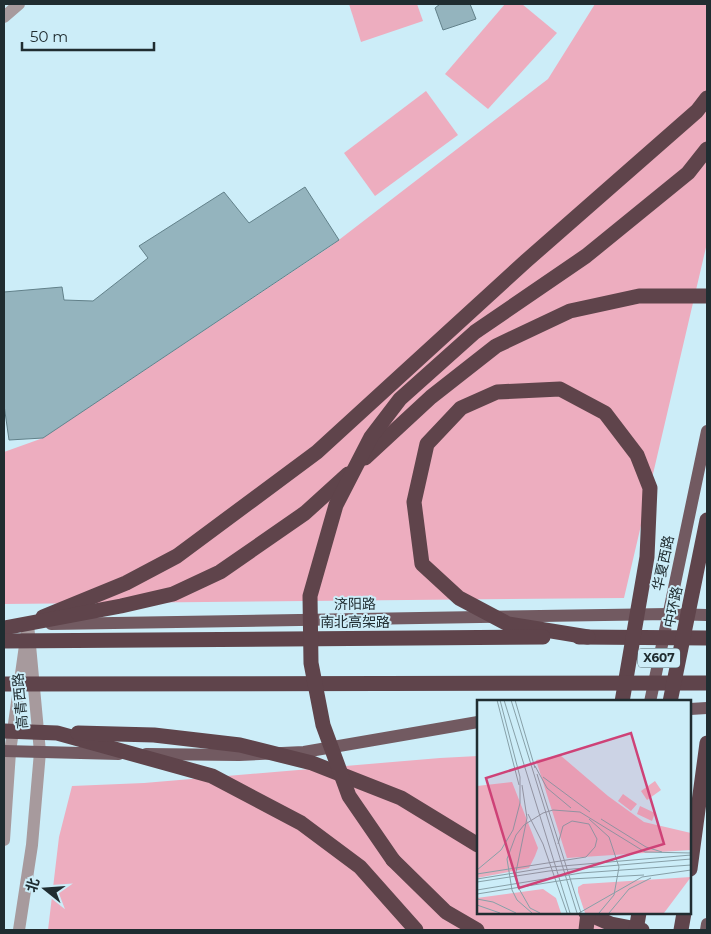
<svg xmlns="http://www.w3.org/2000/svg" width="711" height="934" font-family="Montserrat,'Noto Sans SC',sans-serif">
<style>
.green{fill:#edadbf}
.building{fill:#94b4be;stroke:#62818a}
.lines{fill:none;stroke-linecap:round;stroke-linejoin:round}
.minor{stroke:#a79a9d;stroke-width:12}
.major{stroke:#725a61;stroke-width:12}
.highway{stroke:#5f444b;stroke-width:15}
.highway-bridge{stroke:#5f444b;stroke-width:15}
.labels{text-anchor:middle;stroke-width:4;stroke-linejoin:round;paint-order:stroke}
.shield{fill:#ccedf8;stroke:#54676d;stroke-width:1}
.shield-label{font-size:12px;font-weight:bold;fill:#202d31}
.street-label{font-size:14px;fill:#202d31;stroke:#ccedf8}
.inset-road{fill:none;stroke:#87a0a8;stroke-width:1}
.view{fill:#ce4277;fill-opacity:0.15;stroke:#ce4277;stroke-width:2.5}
.inset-edge{fill:none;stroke:#202d31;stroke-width:2.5}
</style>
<rect width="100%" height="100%" fill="#ccedf8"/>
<!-- green -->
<g class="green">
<path d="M 349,4 L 417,4 L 423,21 L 361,42 Z"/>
<path d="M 505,4 L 522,4 L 557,33 L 488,109 L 445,74 Z"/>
<path d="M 595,4 L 707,4 L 707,243 L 624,598 L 4,604 L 4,452 L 43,438 L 331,246 L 548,79 Z"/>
<path d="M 426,91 L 458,135 L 375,196 L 344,153 Z"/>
<path d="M 478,756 L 478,913 L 605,913 L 603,930 L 48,930 L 59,837 L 72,786 L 144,783 L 440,758 Z"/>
</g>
<!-- building -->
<g class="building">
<path d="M 440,4 L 470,4 L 476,19 L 443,30 L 435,8 Z"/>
<path d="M 305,187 L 339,240 L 43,438 L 9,440 L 4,405 L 4,292 L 62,287 L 64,300 L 93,301 L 148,258 L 139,246 L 224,192 L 249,223 Z"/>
</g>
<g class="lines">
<!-- minor -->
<g class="minor">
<path d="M 4,17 L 19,4"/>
<path d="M 4,840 L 10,752 L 28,624 L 40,752 L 32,845 L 19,930"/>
</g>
<!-- major -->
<g class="major">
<path d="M 51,624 L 668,614 L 707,615"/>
<path d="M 650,702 L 707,431"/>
<path d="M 690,709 L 707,708"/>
<path d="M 4,751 L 119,754"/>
<path d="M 146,754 L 239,755 L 304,752 L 478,722"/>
<path d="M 706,930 L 707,924"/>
</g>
<!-- highway -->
<g class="highway">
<path d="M 43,617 L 126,583 L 177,556 L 317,452 L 526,261 L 697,111 L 707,98"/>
<path d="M 393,860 L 446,912 L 477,930"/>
<path d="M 690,869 L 707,743"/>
<path d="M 681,930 L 684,913"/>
</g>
<!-- highway-bridge -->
<g class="highway-bridge">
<path d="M 365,458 L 431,397 L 496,346 L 570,311 L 639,296 L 707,296"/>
<path d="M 4,628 L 121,606 L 173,594 L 220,572 L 305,513 L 348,474"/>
<path d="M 579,637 L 707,638"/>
<path d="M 588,637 L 508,624 L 459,598 L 422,564 L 414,502 L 427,444 L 461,408 L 497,392 L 560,389 L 605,413 L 637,455 L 650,488 L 647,557 L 622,702"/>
<path d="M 4,641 L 543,637"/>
<path d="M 4,684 L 707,683"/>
<path d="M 670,702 L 707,520"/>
<path d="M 4,731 L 57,733 L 212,776 L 301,823 L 360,867 L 416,930"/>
<path d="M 78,733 L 154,735 L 240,745 L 312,763 L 401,798 L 478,845"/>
<path d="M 393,860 L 349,796 L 323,725 L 311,663 L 310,596 L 336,505 L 371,437 L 400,399 L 475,332 L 586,256 L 688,173 L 707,149"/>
<path d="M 586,913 L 611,924 L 642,930"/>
<path d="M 586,930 L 588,913"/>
<path d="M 636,930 L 639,913"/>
</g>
</g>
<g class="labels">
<!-- shield labels -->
<rect class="shield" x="638" y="648.5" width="42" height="19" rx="4"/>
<g class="shield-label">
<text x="659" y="662">X607</text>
</g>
<!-- street labels -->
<g class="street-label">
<text transform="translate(663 563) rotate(-78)" y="5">华夏西路</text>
<text transform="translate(355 604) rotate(-1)" y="5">济阳路</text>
<text transform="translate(673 607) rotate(-78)" y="5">中环路</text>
<text x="355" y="627">南北高架路</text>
<text transform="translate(20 701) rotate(-95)" y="5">高青西路</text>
</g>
</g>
<!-- overview -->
<g transform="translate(477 700)">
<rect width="214" height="214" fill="#ccedf8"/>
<path d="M 83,55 L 131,96 L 167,122 L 214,133 L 214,150 L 90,158 L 59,60 ZM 178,81 L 184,90 L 170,100 L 164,91 ZM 35,82 L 61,148 L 58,156 L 52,168 L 0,178 L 0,86 ZM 146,94 L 160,104 L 154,111 L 141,101 ZM 163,106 L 178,113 L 175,121 L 160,114 ZM 214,177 L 187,213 L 108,213 L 101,192 L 101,187 L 106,184 ZM 66,189 L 79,198 L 84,213 L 0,213 L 0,198 Z" fill="#edadbf"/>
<path class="inset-road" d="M 20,0 L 42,85M 27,0 L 93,213M 34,0 L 100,213M 38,0 L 58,68M 58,66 L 70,88 L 94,108M 60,74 L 104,213M 66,77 L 113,112M 45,85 L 50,118 L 39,172 L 41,187 L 53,208 L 63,213M 51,114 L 66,144 L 90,213M 112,119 L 132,137 L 142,167 L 137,195 L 122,213M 124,119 L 169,147 L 185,152M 0,170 L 24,150 L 36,130 L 43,103 L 43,77 L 23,0M 0,174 L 109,157 L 118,147 L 120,139 L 112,124 L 95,121 L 86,126 L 81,144M 0,179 L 74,167 L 214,155M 0,182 L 72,171 L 214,159M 0,190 L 104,173 L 214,165M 0,194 L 94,179 L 167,175M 0,199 L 16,202 L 39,213M 0,205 L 23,213M 55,213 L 40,200 L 35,190 L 30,159 L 39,135 L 47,125 L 66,113 L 76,110 L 103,112 L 168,152 L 214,153M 102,213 L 165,177 L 214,170M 132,213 L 152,189 L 174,178"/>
<path class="view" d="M 154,33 L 187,144 L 42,188 L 9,78 Z"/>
<rect width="214" height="214" class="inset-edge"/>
</g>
<!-- border -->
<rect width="711" height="934" fill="none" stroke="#202d31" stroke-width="10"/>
<!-- north arrow -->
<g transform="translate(45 889) rotate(287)" stroke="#ccedf8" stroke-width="4" paint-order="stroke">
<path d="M0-4L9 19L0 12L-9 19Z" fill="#202d31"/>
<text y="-8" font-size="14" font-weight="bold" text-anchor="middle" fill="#202d31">北</text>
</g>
<!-- scale -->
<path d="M22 42v8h132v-8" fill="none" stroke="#202d31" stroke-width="2.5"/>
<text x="30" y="42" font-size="15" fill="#202d31" stroke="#ccedf8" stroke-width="4" paint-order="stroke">50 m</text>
</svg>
